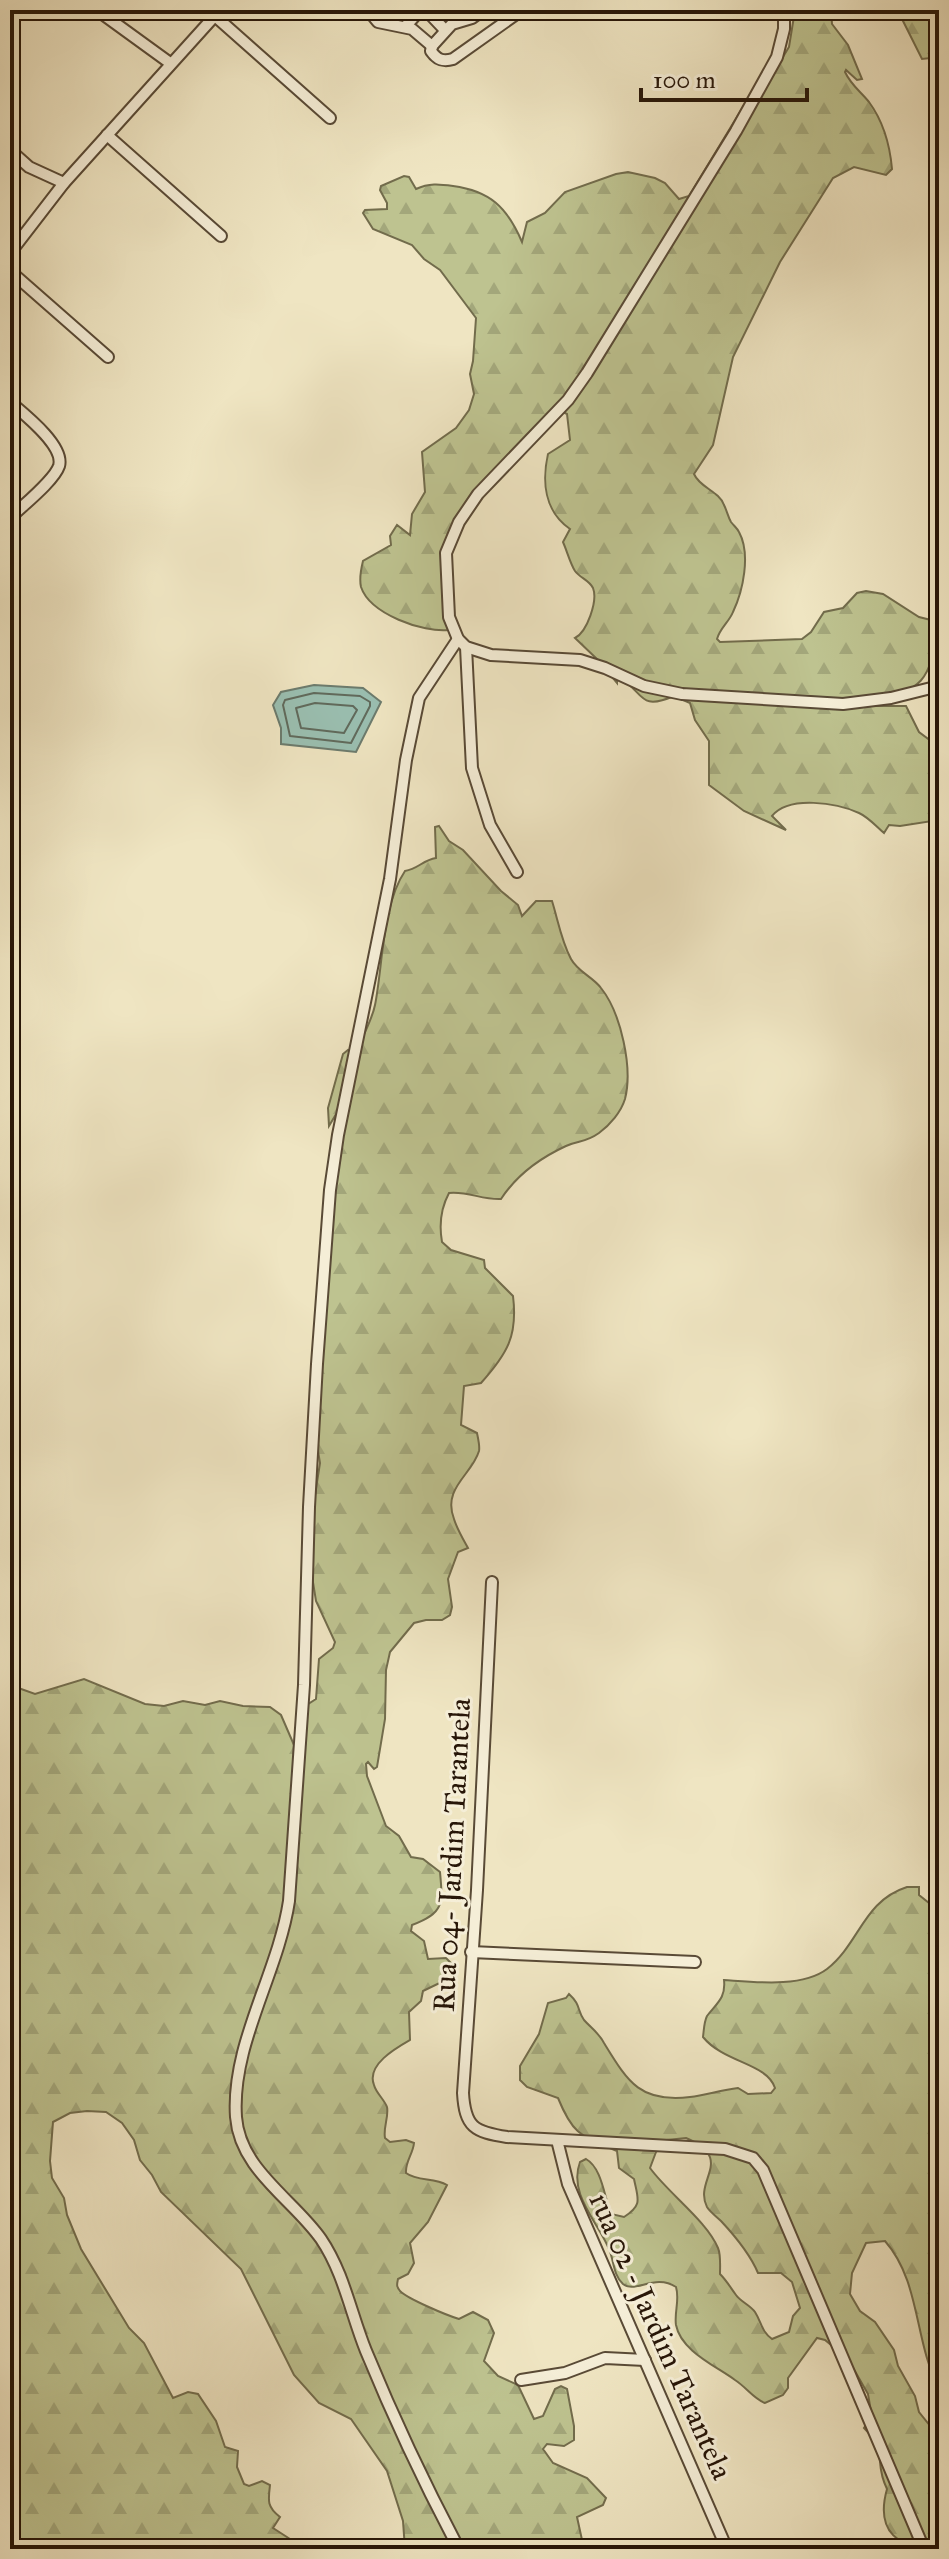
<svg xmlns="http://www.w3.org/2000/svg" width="949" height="2559" font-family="'IM FELL Great Primer',serif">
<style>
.forest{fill:url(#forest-firs);stroke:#726c4c;stroke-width:2;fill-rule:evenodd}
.water{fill:#9abfb1;stroke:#6c7b6d;stroke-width:2}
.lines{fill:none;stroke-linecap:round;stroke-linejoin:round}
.shore{stroke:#606a5c;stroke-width:2}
.street-casing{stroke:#594a36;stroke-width:14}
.street{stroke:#f5eed7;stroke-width:10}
.labels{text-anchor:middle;stroke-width:6;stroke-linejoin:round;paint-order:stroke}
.street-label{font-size:30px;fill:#271608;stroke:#f5eed7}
</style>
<defs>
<pattern id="forest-firs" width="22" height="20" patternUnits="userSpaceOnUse" patternTransform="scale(2)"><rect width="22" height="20" fill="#bec390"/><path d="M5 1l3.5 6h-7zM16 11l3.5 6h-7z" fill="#a3a77b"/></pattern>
</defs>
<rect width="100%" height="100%" fill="#efe5c2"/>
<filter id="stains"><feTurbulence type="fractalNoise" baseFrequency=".0025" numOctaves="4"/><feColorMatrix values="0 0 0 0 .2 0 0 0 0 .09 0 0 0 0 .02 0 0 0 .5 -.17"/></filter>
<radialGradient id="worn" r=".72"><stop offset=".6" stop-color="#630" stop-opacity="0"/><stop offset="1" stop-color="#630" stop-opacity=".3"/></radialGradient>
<!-- forest -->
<g class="forest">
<path d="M 795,10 L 831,10 L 832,24 L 848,45 L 862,79 L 857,80 L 846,70 L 845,72 C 851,85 860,91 869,102 C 883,121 890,146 892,169 L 886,175 L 854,167 L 833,178 L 780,262 L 733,357 L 713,445 L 694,474 C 700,488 719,491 724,505 C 727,511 728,517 731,522 C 734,526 737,528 739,532 C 751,554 743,591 733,612 C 729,622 720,628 717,639 L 720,642 L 802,639 L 811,632 L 824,612 L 843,608 L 857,593 L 866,591 L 883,594 L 919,617 L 939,622 C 929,685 925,687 866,706 L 906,706 L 919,732 L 939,747 L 939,820 L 900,826 L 889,825 L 884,833 C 876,826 868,817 859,813 C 837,803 789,795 772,816 L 786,830 L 744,811 L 709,785 L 709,741 L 695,720 L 690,703 L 674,696 C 637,712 645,691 617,676 L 617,683 L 599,661 L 575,638 C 587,632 598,601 593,588 C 589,580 580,578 575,571 C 570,563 567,551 563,542 L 570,529 C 544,511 542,481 548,454 L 570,440 L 567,414 L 563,412 L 486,482 L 448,551 L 449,630 C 423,633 370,614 361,587 C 359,578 361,569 363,561 L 391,545 L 390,536 L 397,525 L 410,535 L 412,514 L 425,492 L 422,452 L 456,428 L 469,410 L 474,394 L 470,374 L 473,361 L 476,318 L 440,270 L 424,259 L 412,245 L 373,229 L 363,213 L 365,210 L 387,209 L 387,203 L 380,190 L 381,186 L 404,176 L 409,177 L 416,189 C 429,183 439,184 453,186 C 490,191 507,207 522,242 L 527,222 L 545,213 L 565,192 L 616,174 L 628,172 L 655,178 L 665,183 L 679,199 L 689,196 L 757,84 L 778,65 L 789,47 Z"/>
<path d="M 892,10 L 939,10 L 939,57 L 922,59 L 901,17 Z"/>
<path d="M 439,826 L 449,841 L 463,850 L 501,891 L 518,905 L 522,916 L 536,901 L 552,901 C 558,920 561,940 571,959 C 578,972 593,977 601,988 C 621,1013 633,1068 625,1099 C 621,1112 610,1125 599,1133 C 585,1143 579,1140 566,1146 C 540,1158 516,1176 501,1199 C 482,1200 468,1191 449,1193 C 441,1208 439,1225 442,1242 L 451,1250 L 484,1260 L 485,1268 L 513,1296 C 518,1336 507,1354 481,1383 L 464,1386 L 461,1425 L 477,1433 C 478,1438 480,1446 479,1451 C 472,1475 442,1488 454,1519 C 457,1529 463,1539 468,1548 L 458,1552 L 448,1579 L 452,1607 L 450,1615 L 442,1620 L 426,1620 L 414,1623 L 390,1652 L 386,1670 L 385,1719 L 377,1767 L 374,1769 L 368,1762 L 366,1764 L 367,1776 L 386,1826 L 399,1836 L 411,1857 L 423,1859 L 440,1872 C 443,1904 444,1913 412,1925 L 411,1931 L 424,1941 L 428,1959 L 446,1958 L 455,1967 L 452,1977 L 423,1991 L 421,2001 L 409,2012 L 410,2040 C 396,2048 366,2065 374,2085 C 376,2093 384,2099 387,2107 C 389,2116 383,2128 385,2138 L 390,2142 L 406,2140 L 414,2143 C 413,2154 405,2162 406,2173 C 418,2182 434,2177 447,2185 L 428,2222 L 410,2243 L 414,2263 L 408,2274 L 398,2279 C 397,2284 396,2286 400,2291 C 408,2299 446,2315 459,2319 L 473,2312 L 488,2320 L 494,2333 L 484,2361 L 498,2376 L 518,2385 L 534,2419 L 543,2416 L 555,2389 L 561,2386 L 567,2389 L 574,2426 L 574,2440 L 564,2446 L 547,2444 L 543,2449 L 553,2463 L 587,2478 L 606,2498 L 603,2505 L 577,2517 L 584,2549 L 405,2549 L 403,2521 L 387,2471 L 351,2419 L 319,2403 L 294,2375 L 241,2269 L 161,2192 L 152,2175 L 140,2160 L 134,2140 L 122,2123 L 106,2112 L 87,2111 L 70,2113 L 53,2122 L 50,2161 L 52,2178 L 64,2198 L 67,2215 L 81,2249 L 129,2328 L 144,2343 L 173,2398 L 188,2392 L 198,2394 L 216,2421 L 225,2447 L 238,2451 L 237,2467 L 244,2484 L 249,2486 L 262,2481 L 270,2485 C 268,2501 267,2507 280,2517 L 273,2528 L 290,2539 L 291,2549 L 10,2549 L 10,1685 L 35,1694 L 84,1679 L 145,1704 L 164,1706 L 183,1701 L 205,1705 L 220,1701 L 243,1706 L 270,1707 L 281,1715 L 294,1745 L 293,1790 L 299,1790 L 305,1740 L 298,1714 L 302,1694 L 308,1704 L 316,1699 L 319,1659 L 333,1648 L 335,1642 L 316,1601 L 311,1570 L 311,1521 L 320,1463 L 314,1427 L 337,1122 L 335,1116 L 329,1126 L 328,1108 L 343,1054 L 348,1050 L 354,1053 L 356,1051 C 363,1036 372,1020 375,1005 C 383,965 382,905 405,871 C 418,869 423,860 436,858 L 435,827 Z"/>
<path d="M 907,1887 L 919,1887 L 919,1895 L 939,1911 L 939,2388 C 914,2342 921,2282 885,2241 L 866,2243 L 852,2273 L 850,2294 L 860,2311 L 875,2322 L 894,2350 L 898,2366 L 915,2396 L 919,2412 L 931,2427 L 939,2444 L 939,2549 C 898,2549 875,2532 887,2489 C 873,2461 889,2453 864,2428 L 872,2417 L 868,2394 L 848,2359 L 825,2340 L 817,2338 L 788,2378 L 788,2388 L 783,2395 L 765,2403 C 754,2399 746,2387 735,2380 C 716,2366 681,2351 676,2325 C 674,2312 680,2300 676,2287 C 655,2273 635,2294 623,2284 C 613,2275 614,2260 609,2249 C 598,2222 568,2194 580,2162 L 586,2159 C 602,2168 604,2196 611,2214 L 624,2217 C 643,2205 638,2199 634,2179 L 619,2168 L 617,2151 C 581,2136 573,2135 558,2098 L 527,2087 L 520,2080 L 520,2066 L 539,2034 L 548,2003 L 566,1998 L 569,1994 C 581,2005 577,2010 584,2020 C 591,2028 599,2033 604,2043 C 628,2082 640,2103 690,2097 C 706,2095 721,2090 738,2088 L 748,2094 L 771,2093 L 775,2088 C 767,2063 724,2063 703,2037 C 704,2029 704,2022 707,2016 C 717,2003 726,1998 724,1980 C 754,1982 802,1988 827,1969 C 860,1943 863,1901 907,1887 ZM 686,2138 C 736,2159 693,2180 707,2207 C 710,2212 717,2217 721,2221 C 735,2236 750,2254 758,2273 L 781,2273 L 792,2282 L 800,2308 L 793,2316 L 789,2332 L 772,2339 C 761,2331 762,2323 755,2312 C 750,2305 741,2302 736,2295 C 730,2287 727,2281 720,2274 C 720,2266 721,2255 718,2248 C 707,2221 668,2193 650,2168 L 656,2152 L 667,2140 Z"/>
</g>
<!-- water -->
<path class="water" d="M 314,685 L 363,688 L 381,702 L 356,752 L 281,744 L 281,728 L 273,705 L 281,692 Z"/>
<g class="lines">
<!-- shore -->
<g class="shore">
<path d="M 314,693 L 360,696 L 370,702 L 370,706 L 351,743 L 290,736 L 283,705 L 285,700 Z"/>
<path d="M 315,703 L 353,706 L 357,710 L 344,733 L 301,728 L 296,708 Z"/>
</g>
<!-- street casing -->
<g class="street-casing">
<g id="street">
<path d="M 97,10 L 170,63"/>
<path d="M 368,10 L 378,22 L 412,29 L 432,46"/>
<path d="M 426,10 L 445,30"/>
<path d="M 784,10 L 784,29 L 777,57 L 736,131 L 587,373 L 568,400 L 478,494 L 459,522 L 446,553 L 449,617 L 458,639 L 466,647 L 491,655 L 580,660 L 605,668 L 644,686 L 682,694 L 843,704 L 891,698 L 939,686"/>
<path d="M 215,16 L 330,118"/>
<path d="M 405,27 L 420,10"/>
<path d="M 432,46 L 431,51 C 437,60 443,62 453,59 L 522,10"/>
<path d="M 432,46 L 452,24 L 472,18 L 483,10"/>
<path d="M 107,135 L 221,236"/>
<path d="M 10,150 L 29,167 L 64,183"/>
<path d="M 10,253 L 64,183 L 220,10"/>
<path d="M 10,271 L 108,357"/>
<path d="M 10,402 C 24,414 65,446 59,466 C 54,481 22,506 10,518"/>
<path d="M 458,639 L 419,698 L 406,760 L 390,879 L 338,1135 L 330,1190 L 317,1364 L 309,1507 L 304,1685 L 289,1901 C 278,1974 231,2044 236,2117 C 240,2170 293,2199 321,2239 C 344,2273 351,2314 366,2351 C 394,2419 425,2485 459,2549"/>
<path d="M 466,647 L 472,768 L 490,825 L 517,872"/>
<path d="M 492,1582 L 477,1890 L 463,2093 C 465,2127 474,2132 507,2137 L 725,2149 L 753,2158 L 763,2170 L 924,2549"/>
<path d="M 471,1952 L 695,1962"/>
<path d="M 557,2140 L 568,2184 L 727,2549"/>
<path d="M 521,2380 L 565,2373 L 605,2358 L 645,2360"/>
</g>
</g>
<!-- street -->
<use href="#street" class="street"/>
</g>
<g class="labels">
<!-- street labels -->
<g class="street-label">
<text transform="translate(452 1855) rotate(-87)" y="10">Rua 04- Jardim Tarantela</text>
<text transform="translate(661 2336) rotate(66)" y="10">rua 02 - Jardim Tarantela</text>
</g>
</g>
<!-- margin -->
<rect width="949" height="2559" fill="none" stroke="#efe5c2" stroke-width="40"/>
<rect x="12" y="12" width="925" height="2535" fill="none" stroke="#271608" stroke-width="4"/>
<rect x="20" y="20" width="909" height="2519" fill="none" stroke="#271608" stroke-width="2"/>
<!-- scale -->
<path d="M641 88v12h166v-12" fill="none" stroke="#271608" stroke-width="4"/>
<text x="653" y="88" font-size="24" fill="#271608" stroke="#f5eed7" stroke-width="6" paint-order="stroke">100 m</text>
<rect width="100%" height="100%" filter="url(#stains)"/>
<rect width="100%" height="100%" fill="url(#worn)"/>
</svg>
